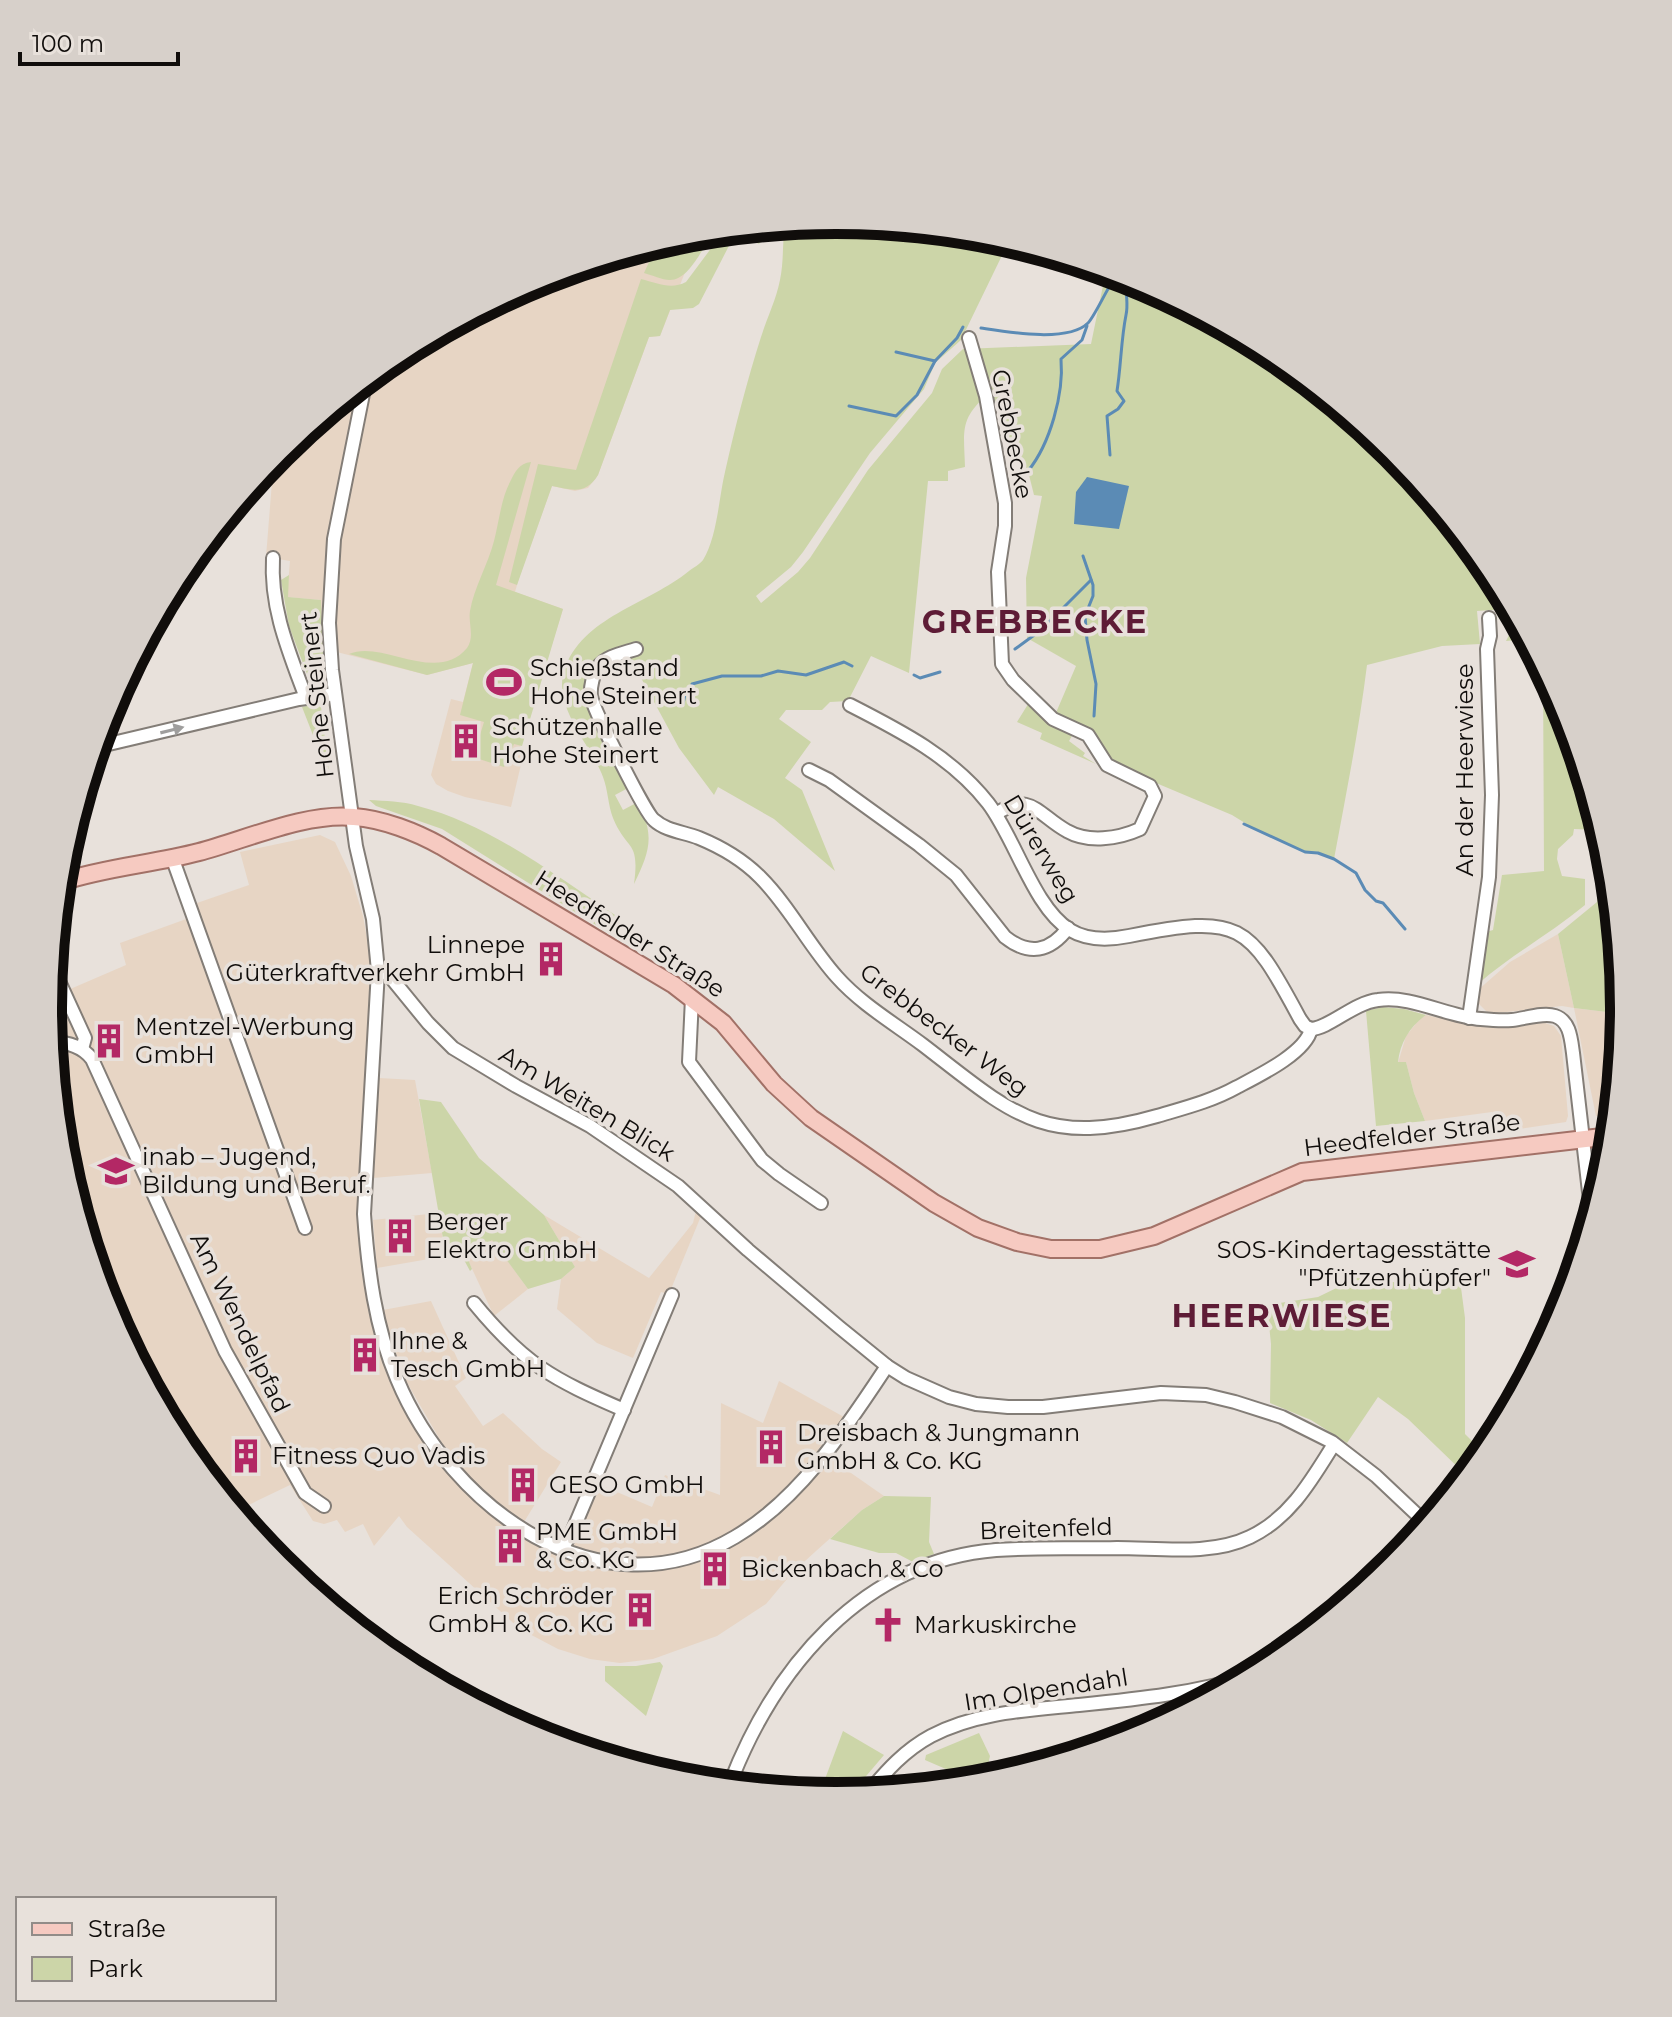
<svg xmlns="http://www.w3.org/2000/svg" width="1672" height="2017" font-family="Montserrat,sans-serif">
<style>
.commercial{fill:#e7d5c4}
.green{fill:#ccd5a8}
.water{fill:#5b8bb5}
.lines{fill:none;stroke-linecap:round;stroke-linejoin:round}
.stream{stroke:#5b8bb5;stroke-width:3}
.minor-casing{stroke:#837d77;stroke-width:16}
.major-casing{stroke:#a27167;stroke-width:20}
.minor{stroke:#fff;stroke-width:12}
.major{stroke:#f6cac1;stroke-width:16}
.oneway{fill:#9f9e9d}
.labels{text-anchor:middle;stroke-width:7;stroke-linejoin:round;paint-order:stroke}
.street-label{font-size:24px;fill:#100d0b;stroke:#e8e1db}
.poi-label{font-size:24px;fill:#100d0b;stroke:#e8e1db;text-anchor:start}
.district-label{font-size:32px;font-weight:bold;letter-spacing:2px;fill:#5e1c36;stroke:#e8e1db}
.rim{fill:none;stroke:#100d0b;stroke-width:10}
</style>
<rect width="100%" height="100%" fill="#e8e1db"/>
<!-- commercial -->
<g class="commercial">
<path d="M 700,234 L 660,336 L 649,337 L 598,475 L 588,488 L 575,491 L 552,486 L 519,578 L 515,592 L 563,609 L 518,754 L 523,756 L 511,807 L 465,797 L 448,791 L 436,784 L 431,775 L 451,699 L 463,702 L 473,663 L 427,675 L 321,648 L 321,600 L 287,597 L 290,561 L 266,557 L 274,457 L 399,353 L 535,280 L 683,236 Z"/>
<path d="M 320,835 L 335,842 L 351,876 L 363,916 L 371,961 L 359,1202 L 362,1263 L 369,1313 L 377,1344 L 394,1389 L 416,1430 L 445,1471 L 464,1492 L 499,1521 L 527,1539 L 565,1557 L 596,1483 L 652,1507 L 665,1475 L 720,1495 L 721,1403 L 763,1423 L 779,1381 L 844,1417 L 818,1450 L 884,1496 L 862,1510 L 816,1551 L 792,1573 L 766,1604 L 717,1636 L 653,1659 L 620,1663 L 590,1659 L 558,1649 L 520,1629 L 407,1527 L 399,1516 L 374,1546 L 363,1524 L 345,1532 L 337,1520 L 324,1524 L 313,1521 L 290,1485 L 234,1512 L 181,1446 L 108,1310 L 63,1162 L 48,1008 L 51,979 L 53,978 L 61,993 L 126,965 L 120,943 L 200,914 L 197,903 L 249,885 L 240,852 Z"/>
<path d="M 1558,934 L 1574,1008 L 1623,1014 L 1614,1113 L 1596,1116 L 1574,1008 L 1562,1006 L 1497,1013 L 1487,1012 L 1479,1004 L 1478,990 L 1510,962 Z"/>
<path d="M 1426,1015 L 1482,1027 L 1545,1023 L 1554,1026 L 1561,1036 L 1568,1116 L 1566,1122 L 1493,1133 L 1492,1112 L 1425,1121 L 1414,1093 L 1406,1062 L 1398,1063 L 1406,1036 L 1418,1021 Z"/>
<path d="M 379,1078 L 415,1080 L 432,1173 L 373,1178 Z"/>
<path d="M 696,1211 L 701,1216 L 669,1294 L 661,1292 L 633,1358 L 597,1343 L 557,1309 L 561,1279 L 575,1267 L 544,1215 L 649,1278 L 693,1223 Z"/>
<path d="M 438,1213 L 446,1256 L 377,1268 L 373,1220 Z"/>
<path d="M 492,1239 L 528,1289 L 494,1316 L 467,1258 Z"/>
<path d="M 431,1301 L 466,1378 L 455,1386 L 483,1426 L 503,1413 L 542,1449 L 561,1462 L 524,1522 L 499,1505 L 461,1468 L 443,1445 L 406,1381 L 390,1337 L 383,1310 Z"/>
</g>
<!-- green -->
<g class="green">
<path d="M 836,221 L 990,236 L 1009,241 L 961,340 L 935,363 L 924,389 L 870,453 L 803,552 L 791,567 L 756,596 L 761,603 L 798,572 L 810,558 L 868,470 L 932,393 L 942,369 L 963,349 L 1091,344 L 1106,271 L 1138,281 L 1274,354 L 1394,452 L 1491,571 L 1528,639 L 1506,641 L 1509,635 L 1507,609 L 1477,611 L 1480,644 L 1442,646 L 1367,665 C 1359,730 1346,794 1334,859 L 1318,852 L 1305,851 L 1258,831 L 1232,815 L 1111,764 L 1089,729 L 1082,724 L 1079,727 L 1055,715 L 1076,666 L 1027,638 L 1026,578 L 1042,496 L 1034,495 L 1028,471 L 1005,434 L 994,397 L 990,398 L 988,394 C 959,419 964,431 965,467 L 948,471 L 948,481 L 928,481 L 909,673 L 871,656 L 848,701 L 830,702 L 822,710 L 786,710 L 779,719 L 811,742 L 785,778 L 802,790 L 835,871 L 774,819 L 718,787 L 714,795 L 679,748 L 627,652 L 623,650 L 588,680 L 630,787 L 615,795 L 623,810 L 638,802 C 655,836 650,851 634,884 C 640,839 627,852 613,818 C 608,805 608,790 603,777 C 591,745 553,708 564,671 C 581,617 649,604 689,571 C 693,568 700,564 703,560 C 717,538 719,497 725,472 C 735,427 747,381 761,337 C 767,318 776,300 780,280 C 784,261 782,244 785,226 Z"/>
<path d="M 743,230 L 765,241 L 761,241 L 759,244 L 751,240 L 733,238 L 699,304 L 693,308 L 670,310 L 660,336 L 649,337 L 598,475 C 586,495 572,490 552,486 L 517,585 L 509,582 L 538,464 L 576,470 L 641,279 C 657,283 671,290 686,282 L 721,235 L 724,232 Z"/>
<path d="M 715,232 C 703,245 690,280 670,280 C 662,280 652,275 644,273 L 658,243 L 683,236 Z"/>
<path d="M 531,462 L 496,585 L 563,609 L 522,746 L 514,744 L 504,767 L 476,758 L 472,761 L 484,722 L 460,715 L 473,663 L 427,675 L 349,654 C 381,639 437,685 467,648 C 475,637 468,623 470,611 C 474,588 488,564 494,541 C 499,522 501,499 510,482 C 515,472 519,463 531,462 Z"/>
<path d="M 289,575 L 288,597 L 321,600 L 324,678 L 320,685 L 313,690 L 289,626 L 281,580 Z"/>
<path d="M 1543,667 L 1564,707 L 1601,830 L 1574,829 L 1573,835 L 1558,849 L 1557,859 L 1562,876 L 1585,879 L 1585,905 C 1550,934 1511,955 1478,984 L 1486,932 L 1493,930 L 1502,875 L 1544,871 Z"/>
<path d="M 1030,701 L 1073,734 L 1069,741 L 1085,753 L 1083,756 L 1096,764 L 1040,739 L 1042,733 L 1017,722 Z"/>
<path d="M 315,704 L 321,707 L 329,770 L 332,775 L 329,776 L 302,707 Z"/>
<path d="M 369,800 C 385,801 402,801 418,806 C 491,825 556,876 618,917 L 608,931 L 596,925 L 442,829 L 376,806 Z"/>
<path d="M 1611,872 L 1624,1009 L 1623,1014 L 1574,1008 L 1558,934 L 1597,902 L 1598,889 Z"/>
<path d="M 1383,1007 L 1404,1009 L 1426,1015 C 1410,1026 1400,1043 1398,1062 L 1406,1062 L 1414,1093 L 1425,1121 L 1376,1126 L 1366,1011 Z"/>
<path d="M 419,1099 L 441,1102 L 479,1158 L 544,1215 L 575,1267 L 561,1279 L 528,1289 L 492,1240 L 467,1257 L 472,1269 L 470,1271 L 463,1258 L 446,1256 Z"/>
<path d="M 1357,1278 L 1438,1287 L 1460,1280 L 1465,1318 L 1465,1434 L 1485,1454 L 1467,1476 L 1408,1419 L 1378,1397 L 1347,1443 L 1311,1420 L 1270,1403 L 1271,1344 L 1267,1305 L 1318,1297 Z"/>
<path d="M 884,1496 L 931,1497 L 929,1542 L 934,1554 L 913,1562 L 896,1553 L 879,1553 L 830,1539 L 862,1510 Z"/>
<path d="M 660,1662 L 663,1666 L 646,1716 L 605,1681 L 605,1666 L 636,1666 Z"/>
<path d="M 843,1731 L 884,1755 L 850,1795 L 819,1795 Z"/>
<path d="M 979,1733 L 990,1756 L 984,1782 L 962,1776 L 925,1760 L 926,1755 Z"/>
</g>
<!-- water -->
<path class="water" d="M 1087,477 L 1129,486 L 1119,529 L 1074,524 L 1076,492 Z"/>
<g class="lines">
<!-- stream -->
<g class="stream">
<path d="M 981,328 C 1007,332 1068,343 1088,323 C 1094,317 1105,293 1111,284 L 1117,280 L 1127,279"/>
<path d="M 896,352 L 935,361 L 957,338 L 963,327"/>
<path d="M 849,406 L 896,416 L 917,395 L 935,361"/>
<path d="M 1110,455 L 1107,416 L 1118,409 L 1124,401 L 1117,391 C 1121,366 1121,340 1126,315 C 1129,302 1124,291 1128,278"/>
<path d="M 1028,471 C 1050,444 1064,394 1061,359 L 1082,340 L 1087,326"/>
<path d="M 1083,556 L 1093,585 L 1093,596 L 1085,616 L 1087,640 L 1096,684 L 1094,716"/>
<path d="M 1044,627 L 1091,580"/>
<path d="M 1015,649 L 1037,633"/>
<path d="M 914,675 L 920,678 L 940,672"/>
<path d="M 692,684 L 722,676 L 761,676 L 778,671 L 806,675 L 844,662 L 852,666"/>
<path d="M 683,704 L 685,694"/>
<path d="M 1244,824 L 1305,852 L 1318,853 L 1334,859 L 1356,873 L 1365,890 L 1376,901 L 1383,903 L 1405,929"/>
</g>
<!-- minor casing -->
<g class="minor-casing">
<g id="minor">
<path d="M 969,338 L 986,396 L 1005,503 L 1005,526 L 998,572 L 1002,664 L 1013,680 L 1053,719 L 1088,735 L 1107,765 L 1150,786 L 1155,796 L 1140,829 C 1118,839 1088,843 1067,831 C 1039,816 1030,790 996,814"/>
<path d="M 366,379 L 334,539 L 329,623 L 332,670 L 356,846 L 373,919 L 378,971 L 364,1214 C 368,1270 375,1327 397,1379 C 450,1507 599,1618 735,1537 C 800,1499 846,1428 887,1366"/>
<path d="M 273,558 C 270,608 289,652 306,698"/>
<path d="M 636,649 C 624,653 606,656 598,667 C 593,674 590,688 591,696 C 593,709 645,813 654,820 C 666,831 684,832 699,838 C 721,847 743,860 760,877 C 790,907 809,946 837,977 C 861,1004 895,1024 923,1045 C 1009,1111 1043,1149 1157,1116 C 1184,1108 1212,1101 1237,1087 C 1258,1076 1306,1053 1311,1029"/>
<path d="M 850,705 C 901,731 952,757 988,803 C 1015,838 1034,908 1070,930 C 1088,941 1109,940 1129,936 C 1240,914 1248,922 1300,1019 L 1305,1026 L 1311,1029"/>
<path d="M 96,747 L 299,699 L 335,694"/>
<path d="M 809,770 L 829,780 L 919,845 L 956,875 L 1005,937 C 1029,956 1050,952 1068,928"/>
<path d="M 172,857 L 305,1228"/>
<path d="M 52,966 L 85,1038 L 82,1049"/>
<path d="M 378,971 L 388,974 L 428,1023 L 453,1048 L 516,1086 L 590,1126 L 678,1186 L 748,1250 L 839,1327 L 887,1366 L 906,1378 L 949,1397 L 976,1404 L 1008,1407 L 1043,1407 L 1161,1393 L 1206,1395 L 1235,1402 L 1282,1417 L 1332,1442 L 1376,1476 L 1427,1524"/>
<path d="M 692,998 L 689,1062 L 762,1160 L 779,1174 L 821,1203"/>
<path d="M 1469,1018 L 1489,877 L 1492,795 L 1487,649 L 1490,636 L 1489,618"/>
<path d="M 1311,1029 C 1330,1028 1353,1003 1378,1000 C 1413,995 1447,1017 1481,1019 C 1491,1020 1502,1021 1512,1020 C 1524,1019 1543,1012 1555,1016 C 1570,1021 1571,1039 1573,1053 L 1592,1218"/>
<path d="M 51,1042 C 68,1042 82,1046 92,1059 L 225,1351 L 305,1493 L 324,1506"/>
<path d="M 474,1303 C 524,1364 552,1379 624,1410"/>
<path d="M 562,1549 L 573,1530 L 672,1295"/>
<path d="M 729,1786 C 774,1668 862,1561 996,1550 C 1036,1547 1077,1549 1117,1548 C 1159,1548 1211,1556 1250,1537 C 1290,1518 1311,1481 1334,1444"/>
<path d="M 868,1793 C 886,1771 905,1750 931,1736 C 976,1712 1029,1710 1079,1705 C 1138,1699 1197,1693 1253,1675"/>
</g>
</g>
<!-- major casing -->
<g class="major-casing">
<path id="major" d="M 61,882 C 106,867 153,864 199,852 C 245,840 306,812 354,817 C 383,819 416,832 441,846 L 674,985 L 723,1023 L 774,1084 L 811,1118 L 934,1203 L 978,1228 L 1017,1242 L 1051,1249 L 1100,1249 L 1154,1236 L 1302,1172 L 1611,1136"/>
</g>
<!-- minor -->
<use href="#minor" class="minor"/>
<!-- major -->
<use href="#major" class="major"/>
</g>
<!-- one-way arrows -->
<defs><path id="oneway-solid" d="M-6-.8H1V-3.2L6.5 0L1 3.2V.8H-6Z" transform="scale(2)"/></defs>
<use class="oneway" href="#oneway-solid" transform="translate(172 730) rotate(-14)"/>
<!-- icons -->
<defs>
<g id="stadium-bare" transform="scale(2.76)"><path d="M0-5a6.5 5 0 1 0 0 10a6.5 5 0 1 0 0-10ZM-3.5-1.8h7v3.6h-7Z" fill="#b32865" stroke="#e8e1db" stroke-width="2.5" paint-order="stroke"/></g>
<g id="building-bare" transform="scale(2.76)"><path d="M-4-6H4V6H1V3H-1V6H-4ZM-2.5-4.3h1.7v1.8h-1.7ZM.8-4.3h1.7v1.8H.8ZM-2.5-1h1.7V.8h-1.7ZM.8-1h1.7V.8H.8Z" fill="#b32865" stroke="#e8e1db" stroke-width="2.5" paint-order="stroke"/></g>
<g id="school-bare" transform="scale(2.76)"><path d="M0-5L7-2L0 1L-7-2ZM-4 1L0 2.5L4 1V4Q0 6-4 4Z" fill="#b32865" stroke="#e8e1db" stroke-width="2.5" paint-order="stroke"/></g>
<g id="church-bare" transform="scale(2.76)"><path d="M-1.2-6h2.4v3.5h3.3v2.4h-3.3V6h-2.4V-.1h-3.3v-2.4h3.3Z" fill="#b32865" stroke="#e8e1db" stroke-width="2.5" paint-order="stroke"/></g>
</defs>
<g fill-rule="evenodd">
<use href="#stadium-bare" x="504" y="682"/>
<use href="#building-bare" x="466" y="741"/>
<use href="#building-bare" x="551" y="959"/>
<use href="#building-bare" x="109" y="1041"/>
<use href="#school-bare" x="116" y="1171"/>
<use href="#building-bare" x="400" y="1236"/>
<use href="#school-bare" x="1517" y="1264"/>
<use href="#building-bare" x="365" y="1355"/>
<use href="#building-bare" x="771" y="1447"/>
<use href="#building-bare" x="246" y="1456"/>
<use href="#building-bare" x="523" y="1485"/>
<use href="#building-bare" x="510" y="1546"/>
<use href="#building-bare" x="715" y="1569"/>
<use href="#building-bare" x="640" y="1610"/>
<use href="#church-bare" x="888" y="1625"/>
</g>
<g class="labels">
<!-- street labels -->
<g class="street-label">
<text transform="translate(1012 434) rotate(79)" y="8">Grebbecke</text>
<text transform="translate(317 695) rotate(-96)" y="8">Hohe Steinert</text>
<text transform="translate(1465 770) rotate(-90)" y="8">An der Heerwiese</text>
<text transform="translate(1041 849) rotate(59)" y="8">Dürerweg</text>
<text transform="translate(630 934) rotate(32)" y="8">Heedfelder Straße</text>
<text transform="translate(944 1030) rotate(37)" y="8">Grebbecker Weg</text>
<text transform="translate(587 1104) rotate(31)" y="8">Am Weiten Blick</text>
<text transform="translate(1412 1135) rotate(-7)" y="8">Heedfelder Straße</text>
<text transform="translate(240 1323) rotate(64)" y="8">Am Wendelpfad</text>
<text transform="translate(1046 1529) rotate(-2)" y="8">Breitenfeld</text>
<text transform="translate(1046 1690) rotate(-9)" y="8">Im Olpendahl</text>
</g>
<!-- poi labels -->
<g class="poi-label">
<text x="530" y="676">Schießstand<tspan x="530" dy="28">Hohe Steinert</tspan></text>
<text x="492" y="735">Schützenhalle<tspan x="492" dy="28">Hohe Steinert</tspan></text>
<text x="525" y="953" text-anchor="end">Linnepe<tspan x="525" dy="28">Güterkraftverkehr GmbH</tspan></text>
<text x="135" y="1035">Mentzel-Werbung<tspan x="135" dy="28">GmbH</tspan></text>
<text x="142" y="1165">inab – Jugend,<tspan x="142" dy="28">Bildung und Beruf.</tspan></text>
<text x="426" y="1230">Berger<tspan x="426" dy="28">Elektro GmbH</tspan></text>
<text x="1491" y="1258" text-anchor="end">SOS-Kindertagesstätte<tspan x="1491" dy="28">"Pfützenhüpfer"</tspan></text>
<text x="391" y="1349">Ihne &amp;<tspan x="391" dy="28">Tesch GmbH</tspan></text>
<text x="797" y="1441">Dreisbach &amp; Jungmann<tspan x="797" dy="28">GmbH &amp; Co. KG</tspan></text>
<text x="272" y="1464">Fitness Quo Vadis</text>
<text x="549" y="1493">GESO GmbH</text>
<text x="536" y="1540">PME GmbH<tspan x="536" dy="28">&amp; Co. KG</tspan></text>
<text x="741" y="1577">Bickenbach &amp; Co</text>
<text x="614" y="1604" text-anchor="end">Erich Schröder<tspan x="614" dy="28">GmbH &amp; Co. KG</tspan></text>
<text x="914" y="1633">Markuskirche</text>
</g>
<!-- district labels -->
<g class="district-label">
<text x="1035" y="633">GREBBECKE</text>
<text x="1282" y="1327">HEERWIESE</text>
</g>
</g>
<!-- crop -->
<path d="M0 0H1672V2017H0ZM62 1008a774 774 0 1 1 1548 0a774 774 0 1 1-1548 0Z" fill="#d7d0ca" fill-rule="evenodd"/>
<path class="rim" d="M62 1008a774 774 0 1 1 1548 0a774 774 0 1 1-1548 0Z"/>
<!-- legend -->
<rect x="16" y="1897" width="260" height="104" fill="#e8e1db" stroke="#928c88" stroke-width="2"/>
<rect x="32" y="1923" width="40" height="12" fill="#f6cac1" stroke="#928c88" stroke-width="2"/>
<text x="88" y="1937" font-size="24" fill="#100d0b">Straße</text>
<rect x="32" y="1957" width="40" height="24" fill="#ccd5a8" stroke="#928c88" stroke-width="2"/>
<text x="88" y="1977" font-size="24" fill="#100d0b">Park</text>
<!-- scale -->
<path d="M20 52v12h158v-12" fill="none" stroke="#100d0b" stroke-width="4"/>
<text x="32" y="52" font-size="24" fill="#100d0b" stroke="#e8e1db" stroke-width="6" paint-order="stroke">100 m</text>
</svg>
